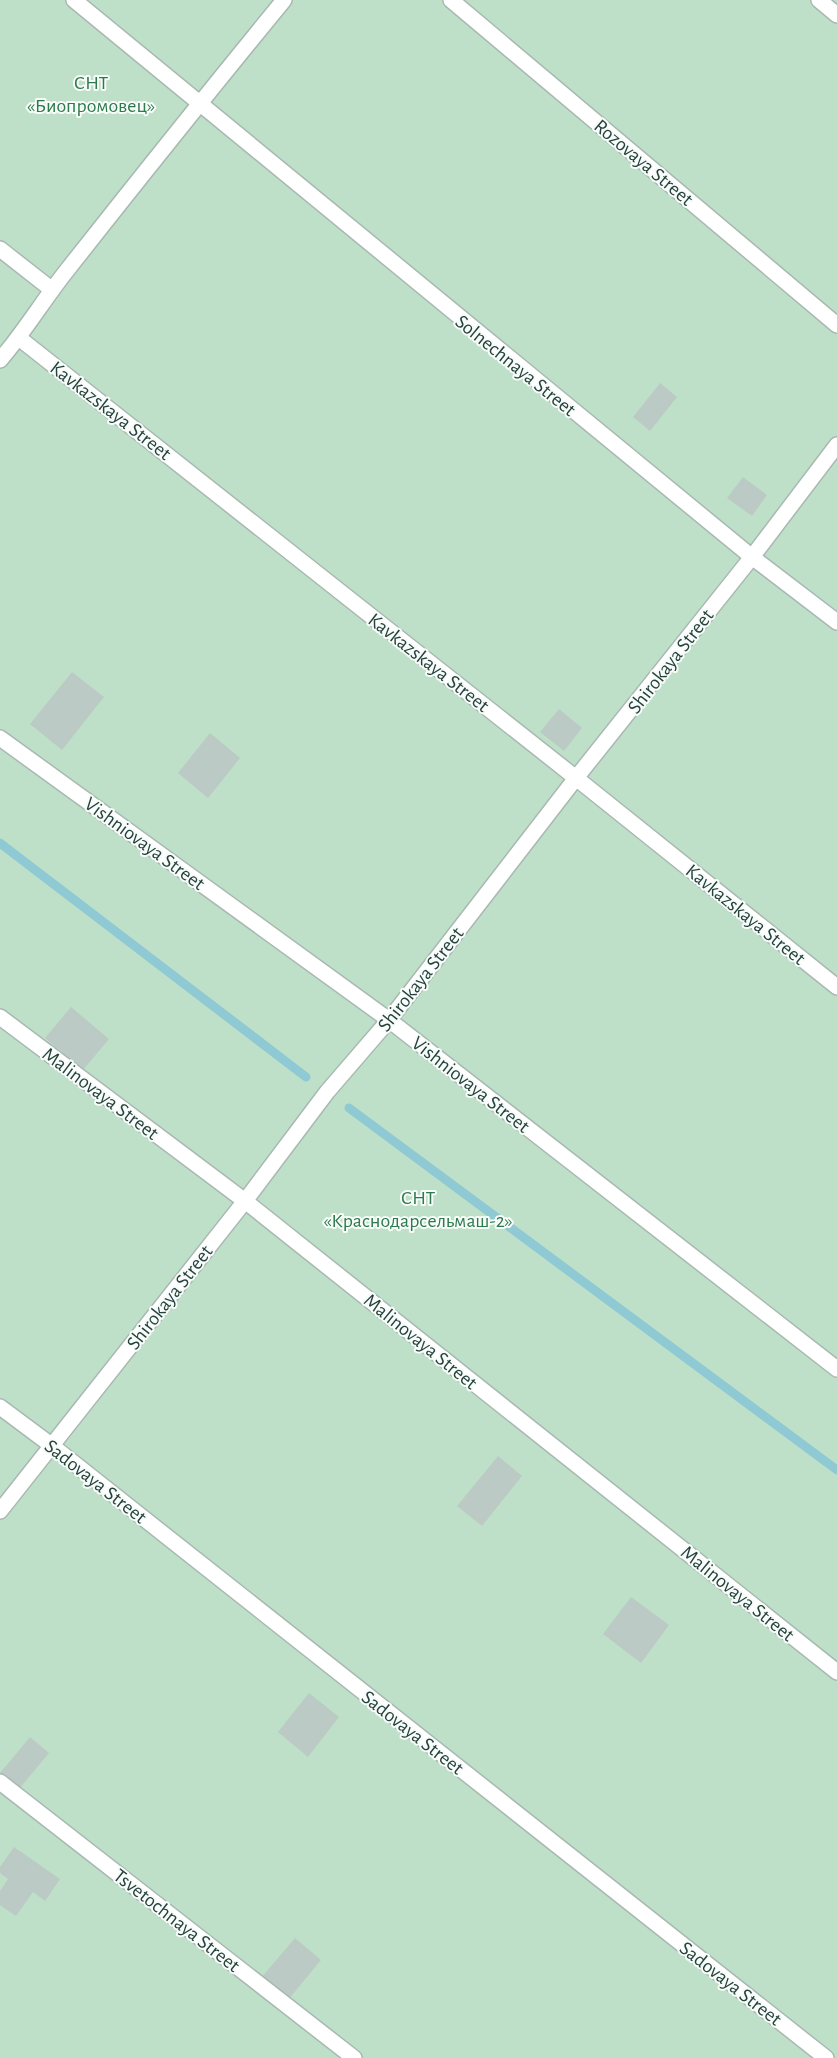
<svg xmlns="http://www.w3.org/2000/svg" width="837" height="2058" font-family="'Alegreya Sans',sans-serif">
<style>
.green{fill:#bfe0c8}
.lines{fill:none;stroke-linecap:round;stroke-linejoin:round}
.stream{stroke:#8ec9d4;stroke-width:9}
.building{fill:#bbcac4}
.minor-casing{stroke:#a8b8b2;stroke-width:18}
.minor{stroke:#fff;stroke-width:15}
.labels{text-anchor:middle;stroke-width:4;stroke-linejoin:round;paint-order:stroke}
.park-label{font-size:20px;fill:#2d7a4b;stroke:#f7fbf9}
.street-label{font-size:20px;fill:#24423a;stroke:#f7fbf9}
</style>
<rect width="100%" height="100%" fill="#e6efeb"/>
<!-- green -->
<rect class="green" x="0" y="0" width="837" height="2058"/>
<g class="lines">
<!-- stream -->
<g class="stream">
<path d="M 0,843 L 306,1077"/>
<path d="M 349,1108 L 837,1470"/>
</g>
</g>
<!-- building -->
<g class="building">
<path d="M 660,383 L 677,397 L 650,431 L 633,417 Z"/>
<path d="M 743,477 L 767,495 L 752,516 L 727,498 Z"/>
<path d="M 72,672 L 104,697 L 62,750 L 30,724 Z"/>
<path d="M 559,709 L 582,728 L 564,751 L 540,732 Z"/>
<path d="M 210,733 L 240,758 L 208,798 L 178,773 Z"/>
<path d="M 71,1007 L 109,1039 L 83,1070 L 45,1038 Z"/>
<path d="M 498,1456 L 522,1476 L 482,1526 L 457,1506 Z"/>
<path d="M 631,1597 L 669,1625 L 641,1663 L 603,1634 Z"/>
<path d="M 309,1693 L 339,1717 L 308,1757 L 278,1732 Z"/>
<path d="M 30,1737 L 49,1753 L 19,1789 L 0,1773 Z"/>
<path d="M 14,1847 L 60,1879 L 45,1901 L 33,1892 L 16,1916 L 0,1905 L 0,1891 L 8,1879 L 0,1873 L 0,1867 Z"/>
<path d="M 295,1938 L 321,1960 L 288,2000 L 261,1978 Z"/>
</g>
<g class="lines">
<!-- minor casing -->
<g class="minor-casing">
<g id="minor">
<path d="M 74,0 L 752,557 L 837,622"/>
<path d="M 451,0 L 837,325"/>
<path d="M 819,0 L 837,15"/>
<path d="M 0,249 L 51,289"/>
<path d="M 19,338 L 576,778 L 837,987"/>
<path d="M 0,360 C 25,331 44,299 68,269 C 139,179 211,89 284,0"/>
<path d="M 0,738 L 389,1020 L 837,1369"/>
<path d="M 0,1017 L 245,1201 L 837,1672"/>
<path d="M 0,1407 L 51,1445 L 826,2058"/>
<path d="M 0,1511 L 245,1201 L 327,1092 L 389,1020 L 576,778 L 752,557 L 837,445"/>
<path d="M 0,1782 L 354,2058"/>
</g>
</g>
<!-- minor -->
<use href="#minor" class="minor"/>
</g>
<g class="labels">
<!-- park labels -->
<g class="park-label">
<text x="91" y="89">СНТ<tspan x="91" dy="23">«Биопромовец»</tspan></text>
<text x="418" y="1204">СНТ<tspan x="418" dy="23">«Краснодарсельмаш-2»</tspan></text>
</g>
<!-- street labels -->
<g class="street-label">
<text transform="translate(644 162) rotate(40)" y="7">Rozovaya Street</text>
<text transform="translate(516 365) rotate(39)" y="7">Solnechnaya Street</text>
<text transform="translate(111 410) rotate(38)" y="7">Kavkazskaya Street</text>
<text transform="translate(670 661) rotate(-52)" y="7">Shirokaya Street</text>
<text transform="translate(429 662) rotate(38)" y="7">Kavkazskaya Street</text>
<text transform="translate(145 843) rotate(36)" y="7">Vishniovaya Street</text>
<text transform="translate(746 914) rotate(39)" y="7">Kavkazskaya Street</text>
<text transform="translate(420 979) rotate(-52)" y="7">Shirokaya Street</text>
<text transform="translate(471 1084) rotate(38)" y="7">Vishniovaya Street</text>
<text transform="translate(101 1093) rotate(37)" y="7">Malinovaya Street</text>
<text transform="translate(169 1297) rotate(-52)" y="7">Shirokaya Street</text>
<text transform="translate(421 1341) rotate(39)" y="7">Malinovaya Street</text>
<text transform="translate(96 1481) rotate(38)" y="7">Sadovaya Street</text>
<text transform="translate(738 1593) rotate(39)" y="7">Malinovaya Street</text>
<text transform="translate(413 1732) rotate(38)" y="7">Sadovaya Street</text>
<text transform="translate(177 1920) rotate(38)" y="7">Tsvetochnaya Street</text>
<text transform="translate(731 1983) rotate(38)" y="7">Sadovaya Street</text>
</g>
</g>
</svg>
